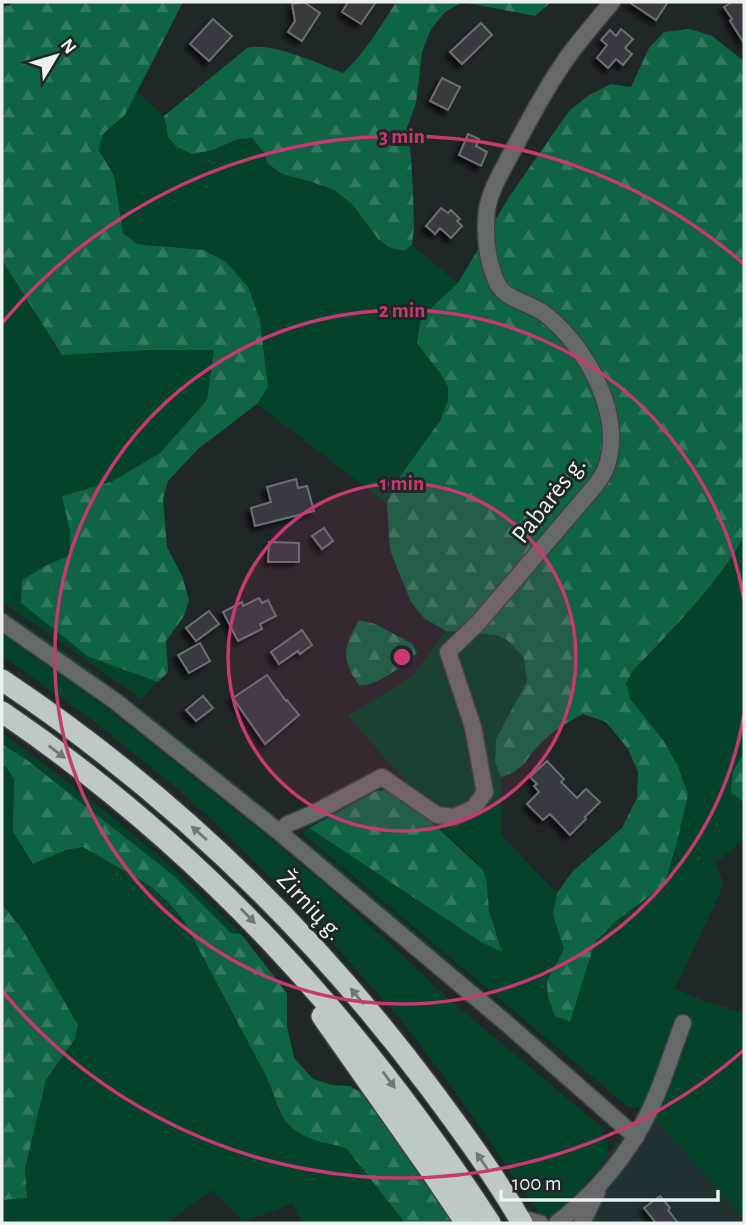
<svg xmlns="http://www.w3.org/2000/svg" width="746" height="1225" font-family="'Alegreya Sans',sans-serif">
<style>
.built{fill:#203033}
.green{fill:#04422a}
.forest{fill:url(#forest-firs)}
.building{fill:#353b3f;stroke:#697075;stroke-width:2;filter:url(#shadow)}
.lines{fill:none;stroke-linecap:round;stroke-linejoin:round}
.street-casing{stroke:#3c4345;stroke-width:19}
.highway-casing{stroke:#3c4345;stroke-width:24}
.street{stroke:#656969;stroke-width:16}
.highway{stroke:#bec8c6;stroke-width:21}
.oneway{fill:#6f7878}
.ring{fill:none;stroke:#c83872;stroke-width:3.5}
.labels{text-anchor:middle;stroke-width:6;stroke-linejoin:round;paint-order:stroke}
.street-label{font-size:26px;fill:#ebf0f1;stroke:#202729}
.centre{fill:#c83872;stroke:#202729;stroke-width:3.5}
.ring-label{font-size:21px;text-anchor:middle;font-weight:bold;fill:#c83872;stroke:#202729;stroke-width:6;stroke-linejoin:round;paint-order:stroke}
</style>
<defs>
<pattern id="forest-firs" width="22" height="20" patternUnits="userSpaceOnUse" patternTransform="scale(1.75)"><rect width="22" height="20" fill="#0f6443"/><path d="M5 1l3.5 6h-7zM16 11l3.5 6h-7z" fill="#327a5f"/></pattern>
<filter id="shadow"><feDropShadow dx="-4.5" dy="4.5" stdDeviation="2" flood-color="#0009"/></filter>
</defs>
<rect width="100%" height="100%" fill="#202729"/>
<!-- built -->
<path class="built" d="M 643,1108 L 663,1128 L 744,1219 L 744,1223 L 561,1223 L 566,1207 Z"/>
<!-- green -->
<g class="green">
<path d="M 136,91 L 164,116 L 165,128 L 213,150 L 238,139 L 252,138 L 263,151 L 268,164 L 281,174 L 309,181 L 334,190 L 353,205 L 378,239 L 403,251 L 412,245 L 458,283 L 434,305 L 417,343 C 428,355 444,371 448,387 C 455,416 408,460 394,484 C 390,490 389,497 387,504 L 257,404 L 268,387 L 260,320 L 159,245 L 137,244 L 123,233 L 114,177 L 99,149 L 103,134 L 125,115 Z"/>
<path d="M 2,260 L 26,297 L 147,350 L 214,349 L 207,400 L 160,453 L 111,482 L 63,496 L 70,532 L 70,555 L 47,565 L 89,657 L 158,682 L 141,699 L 44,630 L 2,602 Z"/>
<path d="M 744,536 L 744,753 L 733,771 L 742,803 L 744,803 L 744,840 L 715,863 L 724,884 L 675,989 L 707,1002 L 744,1013 L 744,1219 L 663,1128 L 643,1108 L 628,1107 L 302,833 L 309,828 L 479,941 L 501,951 L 497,935 L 489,911 L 487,884 L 477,862 L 399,792 L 408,784 L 348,716 L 412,676 L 446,631 L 497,635 L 507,640 L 524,658 L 527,681 L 496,739 L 495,762 L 501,777 L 502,836 L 557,893 L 553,915 L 564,949 L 547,981 L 570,1021 L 595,942 L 617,920 L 651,895 L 688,794 L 678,766 L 663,740 L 631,700 L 626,684 L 632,672 C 669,632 719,584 744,536 Z"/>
<path d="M 2,609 C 100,672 189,746 279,819 L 276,819 L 101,680 L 2,612 Z"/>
<path d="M 2,634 L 89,695 L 136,731 L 272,840 L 335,893 L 452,1002 L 603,1128 L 605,1130 L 602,1133 C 609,1141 610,1146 606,1157 C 596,1170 570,1208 557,1215 C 551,1218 546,1217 540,1215 L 454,1090 L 398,1016 L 290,896 L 207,815 L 168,781 L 88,717 L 2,656 Z"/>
<path d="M 2,733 L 82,793 L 162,858 L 241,934 L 231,933 L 173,875 L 27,760 L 2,744 Z"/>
<path d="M 2,765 L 6,767 L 14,778 L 33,864 L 66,850 L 83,847 L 149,885 L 169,903 L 184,921 L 267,1078 L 277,1101 L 278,1111 L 322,1142 L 339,1145 L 347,1149 L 405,1223 L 301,1223 L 293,1204 L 243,1222 L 212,1190 L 167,1223 L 2,1223 L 2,1200 L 27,1197 L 25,1169 L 46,1080 L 75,1040 L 5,906 L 2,904 Z"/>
<path d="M 300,836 L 339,867 L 615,1102 L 301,839 Z"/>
</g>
<!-- forest -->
<g class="forest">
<path d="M 13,2 L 183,2 L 125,115 L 103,134 L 99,150 L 114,176 L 123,233 L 137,244 L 203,250 L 226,262 L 248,287 L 260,320 L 268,387 L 257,404 L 198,449 L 168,481 L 163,499 L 167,547 L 182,576 L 189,600 L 184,616 L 166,641 L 168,672 L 158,682 L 89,657 L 21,603 L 22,580 L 47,565 L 70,555 L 70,532 L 62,496 L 111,482 L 160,453 L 207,400 L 214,350 L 147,350 L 62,355 L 2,260 L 2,6 L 9,6 Z"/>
<path d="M 396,2 L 551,2 L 535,16 L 463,2 L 445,12 L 431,29 L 422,52 L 416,103 L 407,128 L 411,157 L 413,193 L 414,227 L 412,245 L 404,251 L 389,247 L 378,239 L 353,205 L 334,190 L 309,181 L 282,174 L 268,164 L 263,151 L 252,138 L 238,139 L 213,150 L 192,154 L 177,147 L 168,137 L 164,116 L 247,48 C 270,41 320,64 343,73 C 365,52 380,28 396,2 Z"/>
<path d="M 690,29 L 712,36 L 744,61 L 744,536 C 719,584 669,632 632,672 L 626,684 L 631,700 L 663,740 L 678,766 L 688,794 L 677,842 L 665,883 L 651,895 L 617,920 L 595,942 L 570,1022 L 555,1016 L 548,998 L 547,981 L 564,949 L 553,915 L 557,893 L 572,872 L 622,828 L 637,798 L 638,772 L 628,749 L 606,722 L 583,714 C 568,722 554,730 542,742 C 525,758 527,769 501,777 L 495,762 L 496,739 L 527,681 L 524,658 L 507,640 L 497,635 L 446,631 L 424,618 L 411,602 L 390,550 L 387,504 L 392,487 L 440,421 L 448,400 L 448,387 L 440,373 L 417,343 L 420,322 L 434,305 L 458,283 L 509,197 L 569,111 L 589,95 L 611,84 L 631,87 L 649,48 L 664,32 Z"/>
<path d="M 359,620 L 375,624 L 413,644 L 417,653 C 404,664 376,688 359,685 C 340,659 344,646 359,620 Z"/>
<path d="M 2,744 L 27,760 L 173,875 L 231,933 L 241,934 L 287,993 L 287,1026 L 294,1058 L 313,1079 L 332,1085 L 350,1086 L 362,1093 L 453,1223 L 405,1223 L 347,1149 C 338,1145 330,1144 321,1142 C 279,1129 282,1113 267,1078 L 184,921 L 169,903 L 149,885 L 83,847 L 66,850 L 33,864 L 13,832 L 14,779 L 6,767 L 2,765 Z"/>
<path d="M 744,753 L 744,803 L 731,792 L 733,771 Z"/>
<path d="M 386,790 L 399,792 L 483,870 L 487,884 L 489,911 L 502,952 L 479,941 L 309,828 L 376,791 Z"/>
<path d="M 2,904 L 22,929 L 78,1025 L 75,1039 L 46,1080 L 25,1169 L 27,1198 L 2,1200 Z"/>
</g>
<!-- building -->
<g class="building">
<path d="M 304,2 L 320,13 L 302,41 L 288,32 L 295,21 L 292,4 Z"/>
<path d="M 348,2 L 376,2 L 361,24 L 342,12 Z"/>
<path d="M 629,2 L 668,2 L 656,20 Z"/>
<path d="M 732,2 L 744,2 L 744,43 L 730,21 L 732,19 L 724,7 Z"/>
<path d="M 213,19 L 232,36 L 209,61 L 190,44 Z"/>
<path d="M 481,23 L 492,35 L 462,64 L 450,52 Z"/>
<path d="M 621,29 L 633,39 L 625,48 L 632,54 L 623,65 L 616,59 L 608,68 L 597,58 L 607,45 L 601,40 L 610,30 L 616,36 Z"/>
<path d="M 442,78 L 460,87 L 448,110 L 430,101 Z"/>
<path d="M 468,134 L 479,139 L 476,146 L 487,152 L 481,166 L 459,155 Z"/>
<path d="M 441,208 L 448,213 L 451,210 L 460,219 L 457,221 L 462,226 L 451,238 L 440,228 L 435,234 L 426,226 Z"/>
<path d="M 296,479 L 298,488 L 307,486 L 314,511 L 255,526 L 251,508 L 271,502 L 267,487 Z"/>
<path d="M 324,528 L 333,541 L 322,549 L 312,536 Z"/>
<path d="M 269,542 L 299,543 L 299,562 L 268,562 Z"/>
<path d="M 259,598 L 262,603 L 268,600 L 276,616 L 260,624 L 262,629 L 238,641 L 223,612 L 242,602 L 243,606 Z"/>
<path d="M 209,611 L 219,624 L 196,641 L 186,628 Z"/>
<path d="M 302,630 L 312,645 L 300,654 L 298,651 L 279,664 L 271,652 Z"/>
<path d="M 200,643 L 210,661 L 189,673 L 178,655 Z"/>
<path d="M 267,675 L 286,701 L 287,700 L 299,715 L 265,744 L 233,698 Z"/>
<path d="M 203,696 L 213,708 L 196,721 L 186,710 Z"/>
<path d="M 547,761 L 564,779 L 561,782 L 577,798 L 586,789 L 600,802 L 585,817 L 586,819 L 570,835 L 550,814 L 543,820 L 527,804 L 539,792 L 534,786 L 537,784 L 530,777 Z"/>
<path d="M 660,1196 L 670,1208 L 668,1210 L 678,1223 L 656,1223 L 644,1208 Z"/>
</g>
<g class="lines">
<!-- street casing -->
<g class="street-casing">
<g id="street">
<path d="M 2,622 L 115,701 L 279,832 L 512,1028 L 636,1137"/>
<path d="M 279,832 L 288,824 L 314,813 L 382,777 L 437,815 L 454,817 L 474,808 L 485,792 L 473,727 L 448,652 L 478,623 L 595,486 C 599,480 604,474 606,468 C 625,415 586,346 545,314 C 530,302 506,301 497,283 C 487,261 484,233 487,210 C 490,190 503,169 512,152 C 531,117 549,82 572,51 C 585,34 599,18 612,2"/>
<path d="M 519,1218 L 540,1223"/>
<path d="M 557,1223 C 587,1200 618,1167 637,1134 C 658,1100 669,1060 683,1023"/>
<path d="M 582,1223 L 597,1192"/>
</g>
</g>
<!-- highway casing -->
<g class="highway-casing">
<g id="highway">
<path d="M 2,680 C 167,790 311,929 430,1088 C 462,1131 495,1176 522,1223"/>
<path d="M 2,712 C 202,848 359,1021 490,1223"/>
<path d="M 322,1016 L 433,1174 L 466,1223"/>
</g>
</g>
<!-- street -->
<use href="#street" class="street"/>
<!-- highway -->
<use href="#highway" class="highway"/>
</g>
<!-- one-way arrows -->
<defs><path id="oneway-solid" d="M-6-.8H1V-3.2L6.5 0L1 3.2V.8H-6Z" transform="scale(1.75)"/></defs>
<g class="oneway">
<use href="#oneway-solid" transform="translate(57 752) rotate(37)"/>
<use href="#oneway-solid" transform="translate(199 833) rotate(-138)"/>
<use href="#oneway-solid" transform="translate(248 916) rotate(46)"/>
<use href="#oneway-solid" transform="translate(357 996) rotate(-130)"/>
<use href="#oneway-solid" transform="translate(389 1080) rotate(53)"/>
<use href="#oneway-solid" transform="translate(482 1161) rotate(-124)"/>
</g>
<!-- distance rings -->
<circle cx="402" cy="657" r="174" fill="#c83872" fill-opacity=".12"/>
<g class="ring">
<circle cx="402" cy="657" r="174"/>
<path d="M744 714A347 347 0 1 1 744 600"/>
<path d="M744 1050A521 521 0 0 1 3 992M3 322A521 521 0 0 1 744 264"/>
</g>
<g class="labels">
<!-- street labels -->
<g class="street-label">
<text transform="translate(548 499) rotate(-52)" y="9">Pabarės g.</text>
<text transform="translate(311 905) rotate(47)" y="9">Žirnių g.</text>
</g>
</g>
<circle cx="402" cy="657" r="10" class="centre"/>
<g class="ring-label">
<text x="402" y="143">3 min</text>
<text x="402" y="317">2 min</text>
<text x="402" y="490">1 min</text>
</g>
<!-- border -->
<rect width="746" height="1225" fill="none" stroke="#ebf0f1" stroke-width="7"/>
<!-- north arrow -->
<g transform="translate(56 56) rotate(52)" stroke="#202729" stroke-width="5" paint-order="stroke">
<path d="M0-5L12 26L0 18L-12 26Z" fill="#ebf0f1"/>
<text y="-10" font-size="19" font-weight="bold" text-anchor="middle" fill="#ebf0f1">N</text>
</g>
<!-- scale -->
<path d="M501 1190v10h217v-10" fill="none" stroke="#ebf0f1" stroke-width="3.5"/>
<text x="512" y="1190" font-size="21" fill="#ebf0f1" stroke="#202729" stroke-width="5" paint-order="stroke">100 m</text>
</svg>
